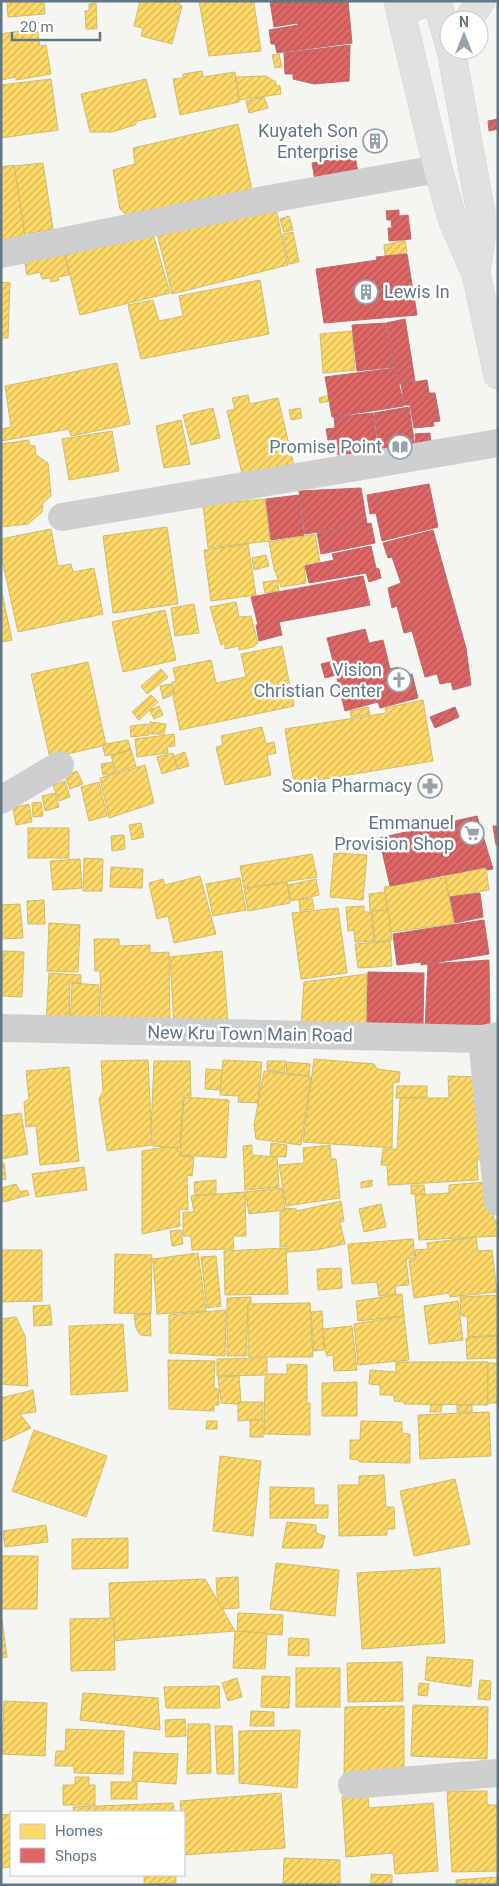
<svg xmlns="http://www.w3.org/2000/svg" width="499" height="1886" font-family="Roboto,sans-serif">
<style>
.homes{fill:url(#homes-hatch);stroke:#d0bc70}
.shops{fill:url(#shops-hatch);stroke:#ba6b70}
.lines{fill:none;stroke-linecap:round;stroke-linejoin:round}
.major-casing{stroke:#d0d1d1;stroke-width:29}
.highway-casing{stroke:#d1d3d2;stroke-width:29}
.minor{stroke:#cecfcf;stroke-width:28}
.major{stroke:#e1e1e2;stroke-width:28}
.highway{stroke:#e1e1e2;stroke-width:28}
.labels{text-anchor:middle;stroke-width:5;stroke-linejoin:round;paint-order:stroke}
.poi-label{font-size:18px;fill:#617786;stroke:#fff;text-anchor:end}
.street-label{font-size:18px;fill:#617786;stroke:#fff}
</style>
<defs>
<pattern id="homes-hatch" width="6" height="6" patternUnits="userSpaceOnUse" patternTransform="scale(1.25)"><rect width="6" height="6" fill="#ffd966"/><path d="M-1 1l2-2M0 6l6-6M5 7l2-2" fill="none" stroke="#d2b55a"/></pattern>
<pattern id="shops-hatch" width="6" height="6" patternUnits="userSpaceOnUse" patternTransform="scale(1.25)"><rect width="6" height="6" fill="#e06666"/><path d="M-1 1l2-2M0 6l6-6M5 7l2-2" fill="none" stroke="#af5656"/></pattern>
</defs>
<rect width="100%" height="100%" fill="#f5f5f2"/>
<!-- homes -->
<g class="homes">
<path d="M 7,1 L 44,1 L 45,14 L 8,17 Z"/>
<path d="M 140,1 L 180,1 L 179,5 L 182,6 L 172,44 L 141,36 L 143,28 L 134,26 Z"/>
<path d="M 199,1 L 256,1 L 254,3 L 261,51 L 209,56 Z"/>
<path d="M 96,3 L 97,29 L 86,29 L 85,11 L 89,11 L 89,4 Z"/>
<path d="M 37,28 L 40,46 L 46,45 L 51,74 L 16,80 L 16,77 L 1,80 L 1,34 Z"/>
<path d="M 279,54 L 282,67 L 275,68 L 272,55 Z"/>
<path d="M 202,71 L 203,77 L 235,72 L 239,102 L 180,115 L 173,79 L 183,78 L 183,74 Z"/>
<path d="M 266,76 L 276,82 L 276,86 L 280,86 L 281,94 L 239,100 L 236,77 Z"/>
<path d="M 51,79 L 58,130 L 1,138 L 1,85 Z"/>
<path d="M 146,79 L 156,117 L 137,121 L 135,125 L 112,132 L 90,132 L 81,94 Z"/>
<path d="M 264,97 L 268,108 L 249,113 L 246,101 Z"/>
<path d="M 238,124 L 252,190 L 128,217 L 120,209 L 113,170 L 135,164 L 133,148 Z"/>
<path d="M 43,163 L 53,229 L 25,234 L 14,166 Z"/>
<path d="M 14,165 L 25,236 L 1,240 L 1,167 Z"/>
<path d="M 275,204 L 288,265 L 172,294 L 157,233 Z"/>
<path d="M 289,216 L 293,230 L 284,232 L 280,219 Z"/>
<path d="M 293,232 L 299,262 L 289,264 L 283,234 Z"/>
<path d="M 153,234 L 170,293 L 80,315 L 65,255 Z"/>
<path d="M 405,240 L 407,253 L 385,256 L 384,245 Z"/>
<path d="M 64,251 L 69,275 L 58,277 L 59,280 L 51,282 L 50,278 L 42,279 L 40,272 L 27,275 L 24,258 Z"/>
<path d="M 260,280 L 269,334 L 141,359 L 128,305 L 153,300 L 159,321 L 183,316 L 179,296 Z"/>
<path d="M 1,282 L 10,283 L 8,338 L 1,338 Z"/>
<path d="M 352,331 L 355,370 L 323,373 L 320,334 Z"/>
<path d="M 117,363 L 130,424 L 71,436 L 69,429 L 1,441 L 1,429 L 11,427 L 5,386 Z"/>
<path d="M 248,395 L 250,404 L 278,398 L 295,470 L 244,482 L 227,411 L 235,409 L 232,398 Z"/>
<path d="M 329,395 L 330,401 L 320,403 L 319,398 Z"/>
<path d="M 213,408 L 220,438 L 191,445 L 183,415 Z"/>
<path d="M 300,408 L 302,418 L 291,420 L 289,410 Z"/>
<path d="M 181,420 L 190,464 L 164,468 L 156,426 Z"/>
<path d="M 112,431 L 119,471 L 69,480 L 62,439 Z"/>
<path d="M 29,440 L 29,445 L 35,446 L 36,455 L 48,463 L 51,496 L 43,503 L 42,512 L 28,524 L 1,527 L 1,444 Z"/>
<path d="M 265,499 L 270,541 L 208,548 L 203,505 Z"/>
<path d="M 167,527 L 178,604 L 113,613 L 103,536 Z"/>
<path d="M 51,529 L 58,566 L 71,564 L 73,572 L 94,568 L 103,614 L 18,632 L 1,555 L 1,539 Z"/>
<path d="M 315,534 L 320,562 L 304,566 L 306,583 L 281,587 L 274,569 L 269,542 Z"/>
<path d="M 248,544 L 256,595 L 211,601 L 204,550 Z"/>
<path d="M 266,555 L 269,566 L 254,570 L 252,558 Z"/>
<path d="M 277,580 L 279,591 L 265,593 L 263,582 Z"/>
<path d="M 1,588 L 12,640 L 1,642 Z"/>
<path d="M 236,602 L 239,617 L 251,616 L 258,643 L 253,647 L 239,650 L 239,646 L 225,649 L 225,643 L 221,645 L 210,607 Z"/>
<path d="M 194,604 L 199,633 L 175,636 L 171,608 Z"/>
<path d="M 165,610 L 176,660 L 123,672 L 112,622 Z"/>
<path d="M 282,646 L 294,706 L 180,730 L 173,696 L 175,695 L 172,682 L 176,682 L 173,668 L 211,660 L 216,683 L 246,677 L 241,654 Z"/>
<path d="M 88,662 L 106,745 L 50,758 L 31,674 Z"/>
<path d="M 161,669 L 168,677 L 147,694 L 141,686 Z"/>
<path d="M 171,684 L 174,694 L 163,699 L 160,686 Z"/>
<path d="M 151,695 L 158,702 L 139,720 L 132,712 Z"/>
<path d="M 423,700 L 433,761 L 294,784 L 285,729 L 386,713 L 385,708 Z"/>
<path d="M 159,706 L 163,715 L 154,719 L 150,710 Z"/>
<path d="M 368,707 L 370,714 L 351,717 L 350,711 Z"/>
<path d="M 150,722 L 166,724 L 164,734 L 150,734 Z"/>
<path d="M 148,724 L 149,735 L 131,737 L 130,726 Z"/>
<path d="M 262,727 L 266,744 L 274,742 L 276,753 L 267,755 L 271,775 L 225,785 L 216,747 L 223,745 L 221,736 Z"/>
<path d="M 174,734 L 175,746 L 167,747 L 168,753 L 137,757 L 135,739 Z"/>
<path d="M 128,740 L 131,750 L 105,756 L 103,747 L 106,744 Z"/>
<path d="M 131,750 L 136,766 L 116,772 L 111,756 Z"/>
<path d="M 185,752 L 189,766 L 178,769 L 174,756 Z"/>
<path d="M 173,753 L 177,769 L 162,774 L 157,757 Z"/>
<path d="M 112,762 L 115,773 L 103,775 L 101,764 Z"/>
<path d="M 145,765 L 154,803 L 109,818 L 100,778 Z"/>
<path d="M 77,771 L 83,784 L 70,789 L 65,776 Z"/>
<path d="M 65,781 L 70,797 L 59,801 L 53,785 Z"/>
<path d="M 99,782 L 107,816 L 89,821 L 81,787 Z"/>
<path d="M 55,793 L 59,807 L 45,811 L 42,796 Z"/>
<path d="M 41,802 L 43,816 L 33,817 L 32,803 Z"/>
<path d="M 29,804 L 32,822 L 16,825 L 13,808 Z"/>
<path d="M 141,823 L 144,837 L 132,840 L 129,825 Z"/>
<rect x="28" y="828" width="41" height="30"/>
<path d="M 124,835 L 125,849 L 112,851 L 111,836 Z"/>
<path d="M 334,853 L 367,855 L 363,900 L 330,897 Z"/>
<path d="M 312,854 L 317,877 L 244,888 L 240,866 Z"/>
<path d="M 84,858 L 103,859 L 102,891 L 83,891 Z"/>
<path d="M 80,859 L 82,888 L 53,890 L 50,861 Z"/>
<path d="M 111,867 L 143,869 L 142,888 L 110,887 Z"/>
<path d="M 486,868 L 489,890 L 449,897 L 445,875 Z"/>
<path d="M 200,876 L 216,934 L 174,943 L 168,916 L 157,919 L 149,883 L 163,879 L 165,885 Z"/>
<path d="M 445,877 L 454,924 L 391,932 L 384,887 Z"/>
<path d="M 240,878 L 246,910 L 213,916 L 206,884 Z"/>
<path d="M 316,879 L 319,895 L 291,901 L 288,885 Z"/>
<path d="M 287,882 L 290,903 L 248,911 L 244,889 Z"/>
<path d="M 385,892 L 387,910 L 370,911 L 369,894 Z"/>
<path d="M 312,898 L 314,909 L 300,911 L 299,900 Z"/>
<path d="M 44,900 L 45,924 L 28,924 L 27,901 Z"/>
<path d="M 20,904 L 23,938 L 1,939 L 1,905 Z"/>
<path d="M 364,906 L 364,912 L 371,912 L 374,941 L 355,942 L 354,930 L 348,931 L 346,907 Z"/>
<path d="M 338,908 L 347,973 L 301,979 L 292,913 Z"/>
<path d="M 388,910 L 392,940 L 375,942 L 372,911 Z"/>
<path d="M 49,923 L 80,925 L 78,972 L 47,971 Z"/>
<path d="M 94,939 L 119,939 L 119,946 L 150,945 L 150,953 L 169,952 L 170,1027 L 102,1028 L 100,971 L 95,971 Z"/>
<path d="M 390,941 L 392,966 L 358,968 L 355,944 Z"/>
<path d="M 3,951 L 24,952 L 22,997 L 2,996 Z"/>
<path d="M 222,951 L 228,1022 L 174,1027 L 170,957 Z"/>
<path d="M 49,973 L 81,975 L 81,983 L 70,982 L 69,1024 L 46,1023 Z"/>
<path d="M 367,974 L 366,1025 L 301,1026 L 304,982 Z"/>
<path d="M 72,983 L 99,985 L 100,1027 L 70,1026 Z"/>
<path d="M 314,1059 L 374,1064 L 377,1069 L 400,1072 L 399,1082 L 393,1083 L 392,1148 L 303,1142 Z"/>
<path d="M 148,1060 L 152,1145 L 107,1151 L 99,1099 L 103,1091 L 101,1061 Z"/>
<path d="M 223,1060 L 262,1062 L 258,1103 L 238,1102 L 239,1096 L 220,1095 Z"/>
<path d="M 154,1061 L 190,1061 L 191,1096 L 183,1096 L 180,1148 L 153,1146 L 153,1131 L 151,1130 Z"/>
<path d="M 267,1061 L 286,1061 L 284,1073 L 267,1070 Z"/>
<path d="M 287,1062 L 310,1064 L 309,1076 L 286,1073 Z"/>
<path d="M 69,1067 L 79,1161 L 40,1165 L 36,1126 L 26,1127 L 24,1102 L 29,1099 L 26,1071 Z"/>
<path d="M 206,1069 L 222,1070 L 220,1090 L 205,1089 Z"/>
<path d="M 264,1071 L 311,1077 L 301,1145 L 256,1139 L 254,1125 Z"/>
<path d="M 448,1076 L 481,1077 L 487,1159 L 477,1160 L 478,1180 L 388,1185 L 387,1165 L 381,1165 L 383,1149 L 397,1149 L 400,1098 L 449,1098 Z"/>
<path d="M 397,1086 L 427,1086 L 427,1097 L 396,1098 Z"/>
<path d="M 184,1097 L 229,1100 L 226,1158 L 180,1155 Z"/>
<path d="M 21,1113 L 28,1154 L 1,1159 L 1,1116 Z"/>
<path d="M 271,1143 L 287,1145 L 286,1157 L 270,1156 Z"/>
<path d="M 252,1145 L 252,1155 L 277,1157 L 279,1187 L 245,1190 L 243,1146 Z"/>
<path d="M 330,1145 L 331,1159 L 336,1159 L 340,1198 L 286,1206 L 279,1165 L 304,1163 L 303,1148 Z"/>
<path d="M 165,1147 L 178,1148 L 180,1156 L 194,1157 L 192,1176 L 187,1175 L 188,1210 L 179,1209 L 180,1226 L 142,1234 L 142,1151 Z"/>
<path d="M 1,1163 L 4,1163 L 6,1179 L 1,1180 Z"/>
<path d="M 84,1167 L 87,1190 L 36,1197 L 32,1174 Z"/>
<path d="M 216,1180 L 216,1194 L 195,1195 L 194,1182 Z"/>
<path d="M 372,1180 L 372,1186 L 361,1188 L 361,1182 Z"/>
<path d="M 487,1182 L 494,1220 L 498,1220 L 498,1236 L 419,1240 L 415,1195 L 449,1193 L 449,1185 Z"/>
<path d="M 16,1184 L 20,1192 L 27,1190 L 29,1195 L 3,1202 L 1,1188 Z"/>
<path d="M 411,1185 L 424,1185 L 425,1194 L 411,1194 Z"/>
<path d="M 282,1188 L 285,1210 L 249,1214 L 245,1192 Z"/>
<path d="M 245,1192 L 246,1236 L 233,1236 L 234,1249 L 192,1250 L 191,1236 L 183,1236 L 183,1212 L 194,1212 L 191,1196 Z"/>
<path d="M 341,1201 L 344,1221 L 340,1222 L 345,1244 L 316,1250 L 287,1252 L 287,1246 L 280,1247 L 280,1212 L 286,1211 L 285,1208 L 296,1209 L 297,1211 Z"/>
<path d="M 381,1204 L 386,1227 L 364,1232 L 359,1209 Z"/>
<path d="M 181,1230 L 183,1244 L 172,1246 L 170,1231 Z"/>
<path d="M 476,1237 L 478,1251 L 492,1250 L 497,1292 L 450,1297 L 449,1293 L 414,1298 L 409,1261 L 416,1260 L 415,1250 L 428,1249 L 427,1243 Z"/>
<path d="M 413,1239 L 415,1259 L 406,1259 L 409,1285 L 395,1286 L 396,1294 L 379,1296 L 377,1282 L 352,1284 L 348,1244 Z"/>
<path d="M 286,1248 L 288,1294 L 225,1295 L 224,1251 Z"/>
<path d="M 1,1250 L 42,1250 L 42,1301 L 1,1302 Z"/>
<path d="M 198,1253 L 206,1311 L 157,1314 L 153,1259 Z"/>
<path d="M 115,1254 L 152,1255 L 151,1314 L 114,1313 Z"/>
<path d="M 216,1256 L 221,1306 L 207,1308 L 201,1257 Z"/>
<path d="M 341,1268 L 342,1288 L 318,1290 L 317,1269 Z"/>
<path d="M 402,1294 L 404,1316 L 358,1321 L 356,1301 Z"/>
<path d="M 498,1295 L 498,1335 L 468,1337 L 467,1316 L 461,1316 L 460,1297 Z"/>
<path d="M 251,1297 L 251,1303 L 248,1303 L 246,1356 L 227,1356 L 227,1298 Z"/>
<path d="M 458,1301 L 463,1340 L 429,1344 L 424,1306 Z"/>
<path d="M 310,1303 L 313,1357 L 248,1357 L 248,1304 Z"/>
<path d="M 50,1305 L 52,1325 L 34,1326 L 33,1306 Z"/>
<path d="M 226,1310 L 225,1356 L 169,1353 L 169,1315 Z"/>
<path d="M 322,1311 L 324,1350 L 314,1351 L 311,1312 Z"/>
<path d="M 150,1314 L 151,1336 L 140,1335 L 136,1328 L 134,1315 Z"/>
<path d="M 404,1316 L 409,1360 L 358,1365 L 354,1324 Z"/>
<path d="M 16,1317 L 25,1336 L 28,1386 L 1,1384 L 1,1319 Z"/>
<path d="M 123,1324 L 128,1391 L 71,1395 L 69,1326 Z"/>
<path d="M 352,1326 L 357,1370 L 334,1371 L 333,1355 L 327,1356 L 325,1350 L 323,1329 Z"/>
<path d="M 498,1336 L 498,1358 L 467,1359 L 466,1338 Z"/>
<path d="M 267,1358 L 267,1375 L 217,1376 L 217,1359 Z"/>
<path d="M 168,1360 L 215,1361 L 214,1388 L 218,1389 L 219,1405 L 214,1405 L 214,1411 L 169,1409 Z"/>
<path d="M 396,1362 L 488,1362 L 488,1405 L 404,1404 L 404,1402 L 394,1401 L 394,1395 L 380,1395 L 380,1385 L 369,1384 L 370,1370 L 396,1372 Z"/>
<rect x="488" y="1363" width="10" height="40"/>
<path d="M 287,1364 L 307,1365 L 307,1403 L 310,1403 L 310,1435 L 264,1434 L 265,1377 L 268,1377 L 268,1374 L 287,1374 Z"/>
<path d="M 239,1376 L 241,1402 L 237,1404 L 221,1403 L 218,1377 Z"/>
<path d="M 357,1382 L 357,1416 L 322,1416 L 322,1383 Z"/>
<path d="M 33,1390 L 36,1412 L 20,1414 L 31,1428 L 1,1442 L 1,1398 Z"/>
<path d="M 238,1402 L 263,1402 L 263,1419 L 238,1421 Z"/>
<path d="M 431,1404 L 442,1405 L 441,1412 L 430,1412 Z"/>
<rect x="457" y="1405" width="15" height="7"/>
<path d="M 489,1412 L 491,1456 L 420,1459 L 418,1415 Z"/>
<rect x="250" y="1420" width="13" height="17"/>
<path d="M 207,1421 L 217,1421 L 217,1429 L 206,1429 Z"/>
<path d="M 361,1421 L 402,1422 L 402,1433 L 410,1434 L 410,1463 L 359,1462 L 359,1460 L 350,1459 L 350,1440 L 360,1440 Z"/>
<path d="M 34,1430 L 107,1456 L 86,1517 L 12,1491 Z"/>
<path d="M 220,1456 L 261,1461 L 253,1536 L 213,1531 Z"/>
<path d="M 384,1475 L 386,1507 L 394,1507 L 395,1529 L 387,1529 L 387,1535 L 339,1536 L 338,1485 L 359,1485 L 359,1476 Z"/>
<path d="M 455,1479 L 470,1544 L 414,1556 L 400,1491 Z"/>
<path d="M 270,1487 L 314,1488 L 314,1505 L 328,1505 L 328,1518 L 270,1518 Z"/>
<path d="M 287,1522 L 316,1525 L 316,1533 L 325,1536 L 322,1548 L 282,1548 Z"/>
<path d="M 46,1525 L 48,1542 L 5,1547 L 3,1531 Z"/>
<path d="M 128,1538 L 128,1568 L 72,1569 L 72,1539 Z"/>
<path d="M 1,1556 L 38,1556 L 37,1609 L 1,1609 Z"/>
<path d="M 276,1563 L 339,1570 L 335,1616 L 270,1609 Z"/>
<path d="M 440,1568 L 445,1643 L 362,1649 L 357,1573 Z"/>
<path d="M 238,1577 L 239,1608 L 218,1609 L 216,1578 Z"/>
<path d="M 205,1579 L 235,1631 L 111,1641 L 109,1583 Z"/>
<path d="M 1,1613 L 7,1657 L 1,1658 Z"/>
<path d="M 238,1613 L 283,1615 L 282,1635 L 237,1633 Z"/>
<path d="M 114,1618 L 115,1670 L 71,1671 L 70,1619 Z"/>
<path d="M 235,1631 L 267,1633 L 265,1669 L 233,1668 Z"/>
<path d="M 289,1638 L 309,1639 L 309,1656 L 288,1655 Z"/>
<path d="M 427,1657 L 473,1660 L 471,1687 L 425,1680 Z"/>
<path d="M 402,1662 L 403,1701 L 348,1702 L 347,1663 Z"/>
<rect x="296" y="1668" width="44" height="39"/>
<path d="M 262,1676 L 290,1677 L 289,1708 L 261,1707 Z"/>
<path d="M 237,1678 L 242,1697 L 228,1701 L 222,1683 Z"/>
<path d="M 480,1680 L 491,1681 L 490,1700 L 478,1699 Z"/>
<path d="M 419,1683 L 429,1684 L 427,1696 L 418,1695 Z"/>
<path d="M 219,1686 L 220,1708 L 166,1708 L 164,1687 Z"/>
<path d="M 83,1693 L 158,1698 L 160,1730 L 80,1720 Z"/>
<path d="M 4,1701 L 47,1703 L 45,1756 L 2,1754 Z"/>
<path d="M 413,1705 L 488,1707 L 487,1759 L 411,1756 Z"/>
<path d="M 404,1706 L 404,1776 L 344,1774 L 345,1707 Z"/>
<path d="M 251,1711 L 274,1712 L 274,1726 L 250,1726 Z"/>
<path d="M 185,1719 L 186,1736 L 166,1737 L 165,1720 Z"/>
<path d="M 188,1724 L 210,1724 L 211,1773 L 187,1774 Z"/>
<path d="M 215,1726 L 232,1726 L 234,1774 L 217,1774 Z"/>
<path d="M 66,1729 L 124,1731 L 123,1774 L 74,1773 L 74,1766 L 55,1766 L 56,1751 L 65,1751 Z"/>
<path d="M 300,1730 L 297,1788 L 239,1783 L 239,1731 Z"/>
<path d="M 134,1752 L 178,1754 L 176,1784 L 132,1781 Z"/>
<path d="M 75,1777 L 89,1777 L 89,1785 L 95,1785 L 95,1805 L 63,1805 L 63,1785 L 75,1785 Z"/>
<rect x="111" y="1782" width="26" height="17"/>
<path d="M 447,1791 L 487,1791 L 487,1805 L 498,1805 L 498,1871 L 452,1872 Z"/>
<path d="M 281,1793 L 285,1848 L 184,1855 L 184,1812 L 181,1812 L 180,1801 Z"/>
<path d="M 368,1796 L 369,1808 L 433,1803 L 438,1871 L 395,1874 L 393,1853 L 346,1857 L 342,1797 Z"/>
<path d="M 173,1803 L 174,1812 L 74,1812 L 73,1807 Z"/>
<path d="M 11,1814 L 11,1867 L 2,1868 L 1,1815 Z"/>
<path d="M 284,1858 L 340,1860 L 340,1885 L 283,1885 Z"/>
<path d="M 371,1874 L 392,1875 L 392,1885 L 371,1885 Z"/>
<path d="M 144,1875 L 176,1875 L 176,1883 L 144,1884 Z"/>
<path d="M 498,1877 L 498,1885 L 456,1885 L 456,1880 Z"/>
</g>
<!-- shops -->
<g class="shops">
<path d="M 270,1 L 348,1 L 352,43 L 277,53 L 275,44 L 271,44 L 269,30 L 298,25 L 297,23 L 274,27 Z"/>
<path d="M 350,45 L 349,81 L 314,84 L 293,79 L 293,74 L 285,74 L 284,53 Z"/>
<path d="M 498,119 L 498,129 L 489,131 L 488,121 Z"/>
<path d="M 384,131 L 387,146 L 367,151 L 364,136 Z"/>
<path d="M 355,156 L 359,178 L 316,186 L 312,163 Z"/>
<path d="M 399,210 L 399,216 L 408,215 L 411,239 L 389,241 L 388,228 L 392,228 L 391,220 L 387,220 L 386,211 Z"/>
<path d="M 407,254 L 417,315 L 324,323 L 316,269 L 377,260 L 376,257 Z"/>
<path d="M 405,319 L 415,381 L 399,384 L 386,323 Z"/>
<path d="M 385,323 L 395,367 L 357,371 L 352,325 Z"/>
<path d="M 395,368 L 404,406 L 332,417 L 325,377 Z"/>
<path d="M 427,380 L 429,393 L 435,393 L 440,421 L 433,422 L 434,426 L 414,428 L 410,405 L 404,405 L 401,384 Z"/>
<path d="M 409,407 L 415,447 L 379,451 L 374,413 Z"/>
<path d="M 373,413 L 378,451 L 338,455 L 337,439 L 328,440 L 326,429 L 335,428 L 334,417 Z"/>
<path d="M 430,433 L 431,446 L 416,447 L 415,434 Z"/>
<path d="M 429,484 L 438,527 L 382,541 L 376,513 L 370,514 L 367,495 Z"/>
<path d="M 361,488 L 367,524 L 305,534 L 299,491 Z"/>
<path d="M 299,495 L 304,535 L 271,540 L 266,499 Z"/>
<path d="M 371,523 L 375,543 L 321,554 L 317,533 Z"/>
<path d="M 433,530 L 466,648 L 471,685 L 453,690 L 451,682 L 440,684 L 437,674 L 425,677 L 412,631 L 404,633 L 397,606 L 392,608 L 388,588 L 401,583 L 392,557 L 388,558 L 383,543 Z"/>
<path d="M 371,546 L 376,568 L 379,569 L 381,578 L 369,582 L 366,573 L 309,583 L 305,566 L 334,560 L 332,554 Z"/>
<path d="M 363,576 L 370,605 L 279,622 L 282,635 L 259,641 L 256,625 L 258,625 L 251,597 Z"/>
<path d="M 365,629 L 369,643 L 383,640 L 390,669 L 398,667 L 401,678 L 412,674 L 418,698 L 380,708 L 378,702 L 345,711 L 336,675 L 325,678 L 321,664 L 333,661 L 327,638 Z"/>
<path d="M 455,707 L 459,717 L 435,728 L 430,717 Z"/>
<path d="M 477,816 L 493,869 L 487,870 L 486,867 L 390,886 L 379,838 Z"/>
<path d="M 493,826 L 498,826 L 498,844 L 496,845 Z"/>
<path d="M 480,893 L 483,917 L 455,923 L 450,897 Z"/>
<path d="M 484,920 L 489,954 L 421,965 L 421,962 L 397,965 L 393,934 Z"/>
<path d="M 489,960 L 490,1027 L 425,1028 L 428,964 Z"/>
<path d="M 368,972 L 424,973 L 423,1028 L 367,1027 Z"/>
</g>
<g class="lines">
<!-- major casing -->
<g class="major-casing">
<path id="major" d="M 401,12 L 430,1"/>
</g>
<!-- highway casing -->
<g class="highway-casing">
<g id="highway">
<path d="M 398,1 L 438,169 L 453,221 L 476,274 L 498,375"/>
<path d="M 437,1 L 449,43"/>
<path d="M 468,20 L 481,1"/>
<path d="M 451,50 L 481,213 L 481,236 L 476,272"/>
</g>
</g>
<!-- minor -->
<g class="minor">
<path d="M 1,254 L 269,199 L 438,169"/>
<path d="M 62,517 L 498,443"/>
<path d="M 1,800 L 60,765"/>
<path d="M 1,1028 L 482,1039 L 498,1036"/>
<path d="M 482,1039 L 498,1202"/>
<path d="M 352,1785 L 498,1773"/>
</g>
<!-- major -->
<use href="#major" class="major"/>
<!-- highway -->
<use href="#highway" class="highway"/>
</g>
<!-- icons -->
<defs>
<g id="building-ring" transform="scale(1.25)"><circle r="9.5" fill="#fff" stroke="#95a3ac" stroke-width="1.5"/><path d="M-4-6H4V6H1V3H-1V6H-4ZM-2.5-4.3h1.7v1.8h-1.7ZM.8-4.3h1.7v1.8H.8ZM-2.5-1h1.7V.8h-1.7ZM.8-1h1.7V.8H.8Z" fill="#95a3ac"/></g>
<g id="library-ring" transform="scale(1.25)"><circle r="9.5" fill="#fff" stroke="#95a3ac" stroke-width="1.5"/><path d="M-6-4Q-3-5.5-.7-3.5V5Q-3 3-6 4ZM6-4Q3-5.5 .7-3.5V5Q3 3 6 4Z" fill="#95a3ac"/></g>
<g id="church-ring" transform="scale(1.25)"><circle r="9.5" fill="#fff" stroke="#95a3ac" stroke-width="1.5"/><path d="M-1.2-6h2.4v3.5h3.3v2.4h-3.3V6h-2.4V-.1h-3.3v-2.4h3.3Z" fill="#95a3ac"/></g>
<g id="pharmacy-ring" transform="scale(1.25)"><circle r="9.5" fill="#fff" stroke="#95a3ac" stroke-width="1.5"/><path d="M-2-6h4v4h4v4h-4v4h-4v-4h-4v-4h4Z" fill="#95a3ac"/></g>
<g id="supermarket-ring" transform="scale(1.25)"><circle r="9.5" fill="#fff" stroke="#95a3ac" stroke-width="1.5"/><path d="M-6-5.5h2.5l.6 2H6L4.5 2H-2.5L-4.4-4H-6ZM-1.5 3.2a1.3 1.3 0 1 0 .1 0ZM3 3.2a1.3 1.3 0 1 0 .1 0Z" fill="#95a3ac"/></g>
</defs>
<g fill-rule="evenodd">
<use href="#building-ring" x="375" y="141"/>
<use href="#building-ring" x="366" y="292"/>
<use href="#library-ring" x="400" y="447"/>
<use href="#church-ring" x="399" y="680"/>
<use href="#pharmacy-ring" x="430" y="786"/>
<use href="#supermarket-ring" x="472" y="833"/>
</g>
<g class="labels">
<!-- poi labels -->
<g class="poi-label">
<text x="358" y="137">Kuyateh Son<tspan x="358" dy="21">Enterprise</tspan></text>
<text x="384" y="298" text-anchor="start">Lewis In</text>
<text x="382" y="453">Promise Point</text>
<text x="382" y="676">Vision<tspan x="382" dy="21">Christian Center</tspan></text>
<text x="412" y="792">Sonia Pharmacy</text>
<text x="454" y="829">Emmanuel<tspan x="454" dy="21">Provision Shop</tspan></text>
</g>
<!-- street labels -->
<g class="street-label">
<text transform="translate(250 1034) rotate(1)" y="6">New Kru Town Main Road</text>
</g>
</g>
<!-- border -->
<rect width="499" height="1886" fill="none" stroke="#617786" stroke-width="5"/>
<!-- legend -->
<rect x="10" y="1811" width="175" height="65" fill="#ffffff" stroke="#c0c9cf"/>
<rect x="20" y="1824" width="25" height="15" fill="#ffd966" stroke="#c0c9cf"/>
<text x="55" y="1836" font-size="15" fill="#617786">Homes</text>
<rect x="20" y="1848" width="25" height="15" fill="#e06666" stroke="#c0c9cf"/>
<text x="55" y="1861" font-size="15" fill="#617786">Shops</text>
<!-- north arrow -->
<g transform="translate(464 35)"><circle r="24" fill="#ffffff" stroke="#c0c9cf"/>
<path d="M0-4L9 19L0 12L-9 19Z" fill="#95a3ac"/>
<text y="-8" font-size="14" font-weight="bold" text-anchor="middle" fill="#617786">N</text>
</g>
<!-- scale -->
<path d="M12 32v8h88v-8" fill="none" stroke="#617786" stroke-width="2.5"/>
<text x="20" y="32" font-size="15" fill="#617786" stroke="#ffffff" stroke-width="4" paint-order="stroke">20 m</text>
</svg>
